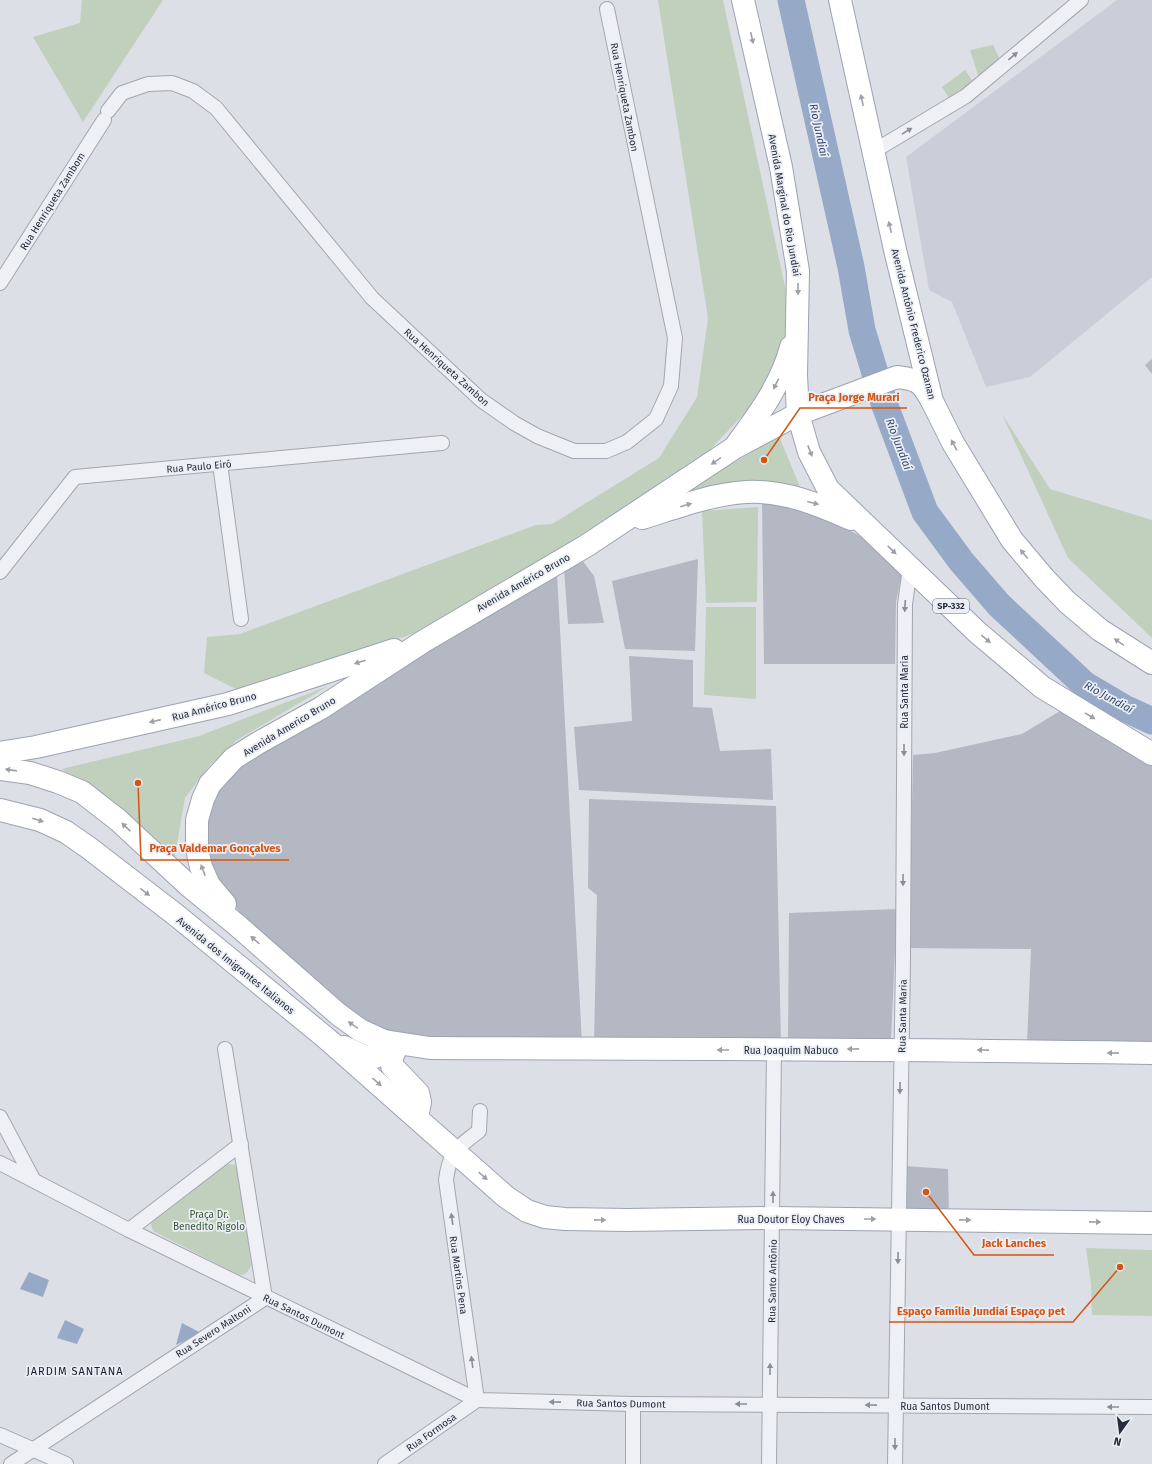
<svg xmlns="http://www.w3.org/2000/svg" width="1152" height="1464" font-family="'Fira Sans',sans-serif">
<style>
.built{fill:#caced8}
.green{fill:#c0d0bd}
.water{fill:#96a9c7}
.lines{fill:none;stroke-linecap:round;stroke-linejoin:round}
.river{stroke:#96a9c7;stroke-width:27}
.building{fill:#b3b8c3}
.minor-casing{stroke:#a2a6b0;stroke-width:16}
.primary-casing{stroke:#9ba2b2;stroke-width:24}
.minor{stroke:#eff0f5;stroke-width:14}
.primary{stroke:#fff;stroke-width:22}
.oneway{fill:#9da0a8}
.oneway2{fill:#8a8e99}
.labels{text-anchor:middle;stroke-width:3.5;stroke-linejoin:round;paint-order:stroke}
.shield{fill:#ebeef4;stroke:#616674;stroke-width:1}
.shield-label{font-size:9px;font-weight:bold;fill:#262c3d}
.street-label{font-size:10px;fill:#262c3d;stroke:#ebeef4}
.park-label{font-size:10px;fill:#365833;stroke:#ebeef4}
.water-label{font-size:11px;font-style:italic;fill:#304670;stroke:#ebeef4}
.neighbourhood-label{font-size:11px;letter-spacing:1px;fill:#181d2d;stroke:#ebeef4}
.leader{fill:none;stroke:#d55411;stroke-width:1.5}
.callout-dot{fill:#d55411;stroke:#ebeef4;stroke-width:1.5}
.callout-label{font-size:11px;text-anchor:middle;font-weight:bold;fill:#d55411;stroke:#ebeef4;stroke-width:3.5;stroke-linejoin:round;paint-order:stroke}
</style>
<rect width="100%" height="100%" fill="#dcdfe6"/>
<!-- built -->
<path class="built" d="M 1117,0 L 1152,0 L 1152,277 L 1030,377 L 986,387 L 952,302 L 929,290 L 906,157 Z"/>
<!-- green -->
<g class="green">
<path d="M 82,0 L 163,0 L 83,122 L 33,37 L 80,23 Z"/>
<path d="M 658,0 L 723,0 L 792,319 L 761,396 L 705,455 L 539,562 L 415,633 L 261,686 L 238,690 L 204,673 L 207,637 L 240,634 L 536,525 L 552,524 L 659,458 L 697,397 L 708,318 Z"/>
<path d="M 993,45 L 1001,62 L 979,78 L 970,50 Z"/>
<path d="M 965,70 L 975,85 L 951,101 L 942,87 Z"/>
<path d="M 1002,414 L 1050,489 L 1152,520 L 1152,638 L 1068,558 Z"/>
<path d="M 779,436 L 802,492 L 673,498 Z"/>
<path d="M 758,507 L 757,602 L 706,603 L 702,511 Z"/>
<path d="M 706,607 L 756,607 L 756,699 L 704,695 Z"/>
<path d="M 328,686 L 237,740 L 210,765 L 185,798 L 174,861 L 62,769 L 199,736 Z"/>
<path d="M 228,1164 L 235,1165 L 239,1171 L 251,1265 C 249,1271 246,1275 239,1275 L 153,1231 L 151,1224 L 155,1215 Z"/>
<path d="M 1086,1248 L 1152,1250 L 1152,1316 L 1092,1315 L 1091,1284 Z"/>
</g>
<!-- water -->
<g class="water">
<path d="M 29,1272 L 49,1280 L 43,1297 L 20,1289 Z"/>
<path d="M 65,1320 L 84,1329 L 77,1344 L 57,1338 Z"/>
<path d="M 182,1323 L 201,1333 L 176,1345 Z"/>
</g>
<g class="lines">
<!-- river -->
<path class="river" d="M 791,0 L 851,267 L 862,330 L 884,403 L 925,512 L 961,561 L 999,605 L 1085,685 L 1124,708 L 1152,721"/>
</g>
<!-- building -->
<g class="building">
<path d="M 1152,359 L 1152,374 L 1145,365 Z"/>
<path d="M 762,502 L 817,513 L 862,537 L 902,573 L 896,602 L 895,664 L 764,664 Z"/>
<path d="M 698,559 L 695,651 L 625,649 L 612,581 Z"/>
<path d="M 582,560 L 594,576 L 604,623 L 568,624 L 564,569 Z"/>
<path d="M 557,573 L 582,1043 L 408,1041 L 367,1026 L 244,919 L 211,870 L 204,833 L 213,795 L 229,770 Z"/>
<path d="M 629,656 L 693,660 L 693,707 L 712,708 L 720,751 L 771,749 L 773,800 L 579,790 L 574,727 L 632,721 Z"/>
<path d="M 1060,711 L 1152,762 L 1152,1048 L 1027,1044 L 1031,949 L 909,948 L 913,755 L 935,753 L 1022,734 Z"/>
<path d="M 589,799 L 776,806 L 781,1045 L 594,1045 L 597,895 L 588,888 Z"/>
<path d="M 897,909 L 891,1039 L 788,1041 L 789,913 Z"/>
<path d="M 905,1166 L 948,1169 L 949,1216 L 902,1215 Z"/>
</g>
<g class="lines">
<!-- minor casing -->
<g class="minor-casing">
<g id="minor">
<path d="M 108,111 L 122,93 L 148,84 L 172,83 L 193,91 L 216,108 L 372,298 L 481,400 L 514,423 L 537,436 L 574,451 L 606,451 L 627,442 L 656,419 L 671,386 L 675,338 L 607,9"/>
<path d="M 874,151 L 966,96 L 1081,0"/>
<path d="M 0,283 L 104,120"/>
<path d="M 220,464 L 241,619"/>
<path d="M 0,572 L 75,477 L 442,443"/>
<path d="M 0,1117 L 33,1179"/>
<path d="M 0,1163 L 129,1230 L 477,1400 L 633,1404 L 1152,1407"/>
<path d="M 129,1230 L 241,1144"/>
<path d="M 477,1400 L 446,1180 C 450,1150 456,1149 479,1131 L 480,1111"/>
<path d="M 0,1435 L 66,1464"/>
<path d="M 11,1464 L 265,1298 L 225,1049"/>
<path d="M 385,1464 L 477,1400"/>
<path d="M 633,1464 L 633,1404"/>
<path d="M 769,1464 L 774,1050"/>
<path d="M 895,1464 L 903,960 L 905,604 L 910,568"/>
</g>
</g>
<!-- primary casing -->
<g class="primary-casing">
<g id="primary">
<path d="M 743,0 L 781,167 L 798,271 L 796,375 L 798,414 L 809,452 L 828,489 L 977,632 L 1042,687 L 1152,754"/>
<path d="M 840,0 L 896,254 L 932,401 L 953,443 L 1012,540 L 1044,578 L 1067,602 L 1100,630 L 1152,663"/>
<path d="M 737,444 C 759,414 782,383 791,347"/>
<path d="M 642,518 C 675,508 711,494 746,492 C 783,490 818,504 851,519"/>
<path d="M 0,753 L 36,747 L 228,704 L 394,650"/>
<path d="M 0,769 L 30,773 L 58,782 L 82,792 L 118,820 L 188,885 L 238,926 L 338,1014 L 360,1030 L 384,1041 L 430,1048 C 670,1049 911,1049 1152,1053"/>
<path d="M 0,810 L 40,820 L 66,832 L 89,848 L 176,915 L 326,1038 L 506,1197 L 527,1211 L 545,1217 L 565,1219 L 627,1220 L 773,1218 L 1152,1223"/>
<path d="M 225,904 L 209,885 L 201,867 L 197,849 L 197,820 L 203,799 L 210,784 L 234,758 L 258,743 L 321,708 L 424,641 L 586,546 L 734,448 L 798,414 L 897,377 C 919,379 922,383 932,401"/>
<path d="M 398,1044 L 392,1057 L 392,1066 L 418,1093 L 420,1102 L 417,1117"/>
<path d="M 344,1047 L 366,1057 L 375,1057 L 380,1051 L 384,1041"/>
</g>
</g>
<!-- minor -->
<use href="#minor" class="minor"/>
<!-- primary -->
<use href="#primary" class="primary"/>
</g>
<!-- one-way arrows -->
<defs><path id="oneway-solid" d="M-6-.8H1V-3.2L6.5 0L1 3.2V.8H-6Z"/></defs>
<g class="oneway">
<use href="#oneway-solid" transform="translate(752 38) rotate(77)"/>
<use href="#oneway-solid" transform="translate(862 100) rotate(-102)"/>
<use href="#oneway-solid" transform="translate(890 227) rotate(-103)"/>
<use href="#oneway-solid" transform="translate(798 289) rotate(90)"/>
<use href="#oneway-solid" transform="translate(776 384) rotate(116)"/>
<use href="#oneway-solid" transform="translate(954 445) rotate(-119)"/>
<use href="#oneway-solid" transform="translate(810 451) rotate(69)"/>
<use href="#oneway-solid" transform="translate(716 461) rotate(146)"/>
<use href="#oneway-solid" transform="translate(813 503) rotate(14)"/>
<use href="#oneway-solid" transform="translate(686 505) rotate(-16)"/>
<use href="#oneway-solid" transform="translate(892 550) rotate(44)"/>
<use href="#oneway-solid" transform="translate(1024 554) rotate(-130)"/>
<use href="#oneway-solid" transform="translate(986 639) rotate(40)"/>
<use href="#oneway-solid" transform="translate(1119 642) rotate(-146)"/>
<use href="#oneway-solid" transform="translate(360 662) rotate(162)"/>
<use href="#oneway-solid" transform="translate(1090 716) rotate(31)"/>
<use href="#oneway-solid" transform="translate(155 721) rotate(167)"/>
<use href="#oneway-solid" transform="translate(11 770) rotate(-172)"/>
<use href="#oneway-solid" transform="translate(38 820) rotate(18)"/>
<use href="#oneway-solid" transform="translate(126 827) rotate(-137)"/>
<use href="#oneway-solid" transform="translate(203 870) rotate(-111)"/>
<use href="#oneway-solid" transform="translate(145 892) rotate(38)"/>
<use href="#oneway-solid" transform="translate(255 940) rotate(-138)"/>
<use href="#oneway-solid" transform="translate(353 1025) rotate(-145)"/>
<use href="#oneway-solid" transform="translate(853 1049) rotate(179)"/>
<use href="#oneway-solid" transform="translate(723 1050) rotate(-180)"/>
<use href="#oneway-solid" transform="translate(983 1050) rotate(-179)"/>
<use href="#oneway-solid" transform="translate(1113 1053) rotate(-179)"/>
<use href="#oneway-solid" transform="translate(377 1082) rotate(41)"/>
<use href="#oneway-solid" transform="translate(483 1176) rotate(42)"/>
<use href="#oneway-solid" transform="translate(870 1219)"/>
<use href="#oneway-solid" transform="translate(600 1220) rotate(1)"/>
<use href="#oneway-solid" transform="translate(965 1220) rotate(1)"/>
<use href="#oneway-solid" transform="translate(1095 1222) rotate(1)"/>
</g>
<g class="oneway2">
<use href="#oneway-solid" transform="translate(1013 56) rotate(-40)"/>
<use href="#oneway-solid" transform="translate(907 131) rotate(-31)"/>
<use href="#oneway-solid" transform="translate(905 606) rotate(93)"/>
<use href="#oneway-solid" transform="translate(904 750) rotate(90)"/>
<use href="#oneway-solid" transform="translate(903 880) rotate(90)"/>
<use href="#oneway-solid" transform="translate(900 1088) rotate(91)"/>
<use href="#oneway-solid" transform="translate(773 1197) rotate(-90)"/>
<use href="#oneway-solid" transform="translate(452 1219) rotate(-98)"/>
<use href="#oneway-solid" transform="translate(898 1258) rotate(91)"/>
<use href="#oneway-solid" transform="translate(472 1362) rotate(-98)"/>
<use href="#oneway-solid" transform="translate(770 1369) rotate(-89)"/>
<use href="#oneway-solid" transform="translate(555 1402) rotate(-179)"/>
<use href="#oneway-solid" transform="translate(741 1404) rotate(-180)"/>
<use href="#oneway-solid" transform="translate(871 1405) rotate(-179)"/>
<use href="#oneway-solid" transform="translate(1113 1407) rotate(-180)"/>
<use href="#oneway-solid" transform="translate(895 1444) rotate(90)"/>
</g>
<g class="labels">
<!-- shield labels -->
<rect class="shield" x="933" y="599" width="36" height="14" rx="3"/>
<g class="shield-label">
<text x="951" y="609">SP-332</text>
</g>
<!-- street labels -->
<g class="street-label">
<text transform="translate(625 97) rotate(79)" y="4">Rua Henriqueta Zambon</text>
<text transform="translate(52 201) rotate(-58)" y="4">Rua Henriqueta Zambom</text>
<text transform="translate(785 205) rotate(80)" y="4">Avenida Marginal do Rio Jundiaí</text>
<text transform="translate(914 324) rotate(76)" y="4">Avenida Antônio Frederico Ozanan</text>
<text transform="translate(447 367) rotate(42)" y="4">Rua Henriqueta Zambon</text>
<text transform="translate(199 466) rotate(-5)" y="4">Rua Paulo Eiró</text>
<text transform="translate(523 582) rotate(-30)" y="4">Avenida Américo Bruno</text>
<text transform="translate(904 692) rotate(-90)" y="4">Rua Santa Maria</text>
<text transform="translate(214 706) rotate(-15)" y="4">Rua Américo Bruno</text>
<text transform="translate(289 726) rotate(-31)" y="4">Avenida Americo Bruno</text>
<text transform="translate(236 965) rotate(39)" y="4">Avenida dos Imigrantes Italianos</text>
<text transform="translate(902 1016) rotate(-89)" y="4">Rua Santa Maria</text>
<text x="791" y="1054">Rua Joaquim Nabuco</text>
<text x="791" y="1223">Rua Doutor Eloy Chaves</text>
<text transform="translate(459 1275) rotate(82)" y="4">Rua Martins Pena</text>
<text transform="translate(772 1281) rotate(-89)" y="4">Rua Santo Antônio</text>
<text transform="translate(304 1316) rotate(26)" y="4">Rua Santos Dumont</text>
<text transform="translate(213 1331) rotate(-33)" y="4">Rua Severo Maltoni</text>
<text transform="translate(621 1403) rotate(1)" y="4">Rua Santos Dumont</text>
<text x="945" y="1410">Rua Santos Dumont</text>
<text transform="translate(431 1432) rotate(-35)" y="4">Rua Formosa</text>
</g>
<!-- park labels -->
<g class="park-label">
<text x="209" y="1218">Praça Dr.<tspan x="209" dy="12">Benedito Rígolo</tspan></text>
</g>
<!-- water labels -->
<g class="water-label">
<text transform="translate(819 130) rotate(78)" y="4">Rio Jundiaí</text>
<text transform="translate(899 444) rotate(69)" y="4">Rio Jundiaí</text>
<text transform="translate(1109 697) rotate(29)" y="4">Rio Jundiaí</text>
</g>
<!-- neighbourhood labels -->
<g class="neighbourhood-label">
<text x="75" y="1375">JARDIM SANTANA</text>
</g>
</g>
<!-- callouts -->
<path class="leader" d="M764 460L800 408H907M138 783L141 860H289M926 1192L974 1255H1054M1120 1267L1073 1322H889"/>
<g class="callout-dot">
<circle cx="764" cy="460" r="4"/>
<circle cx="138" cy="783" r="4"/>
<circle cx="926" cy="1192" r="4"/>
<circle cx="1120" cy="1267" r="4"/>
</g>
<g class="callout-label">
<text x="854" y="401">Praça Jorge Murari</text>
<text x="215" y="852">Praça Valdemar Gonçalves</text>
<text x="1014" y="1247">Jack Lanches</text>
<text x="981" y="1315">Espaço Família Jundiaí Espaço pet</text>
</g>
<!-- north arrow -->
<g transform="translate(1120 1432) rotate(194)" stroke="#ebeef4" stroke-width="3" paint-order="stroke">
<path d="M0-3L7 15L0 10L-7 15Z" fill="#262c3d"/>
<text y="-6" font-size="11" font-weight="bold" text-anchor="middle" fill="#262c3d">N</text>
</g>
</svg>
